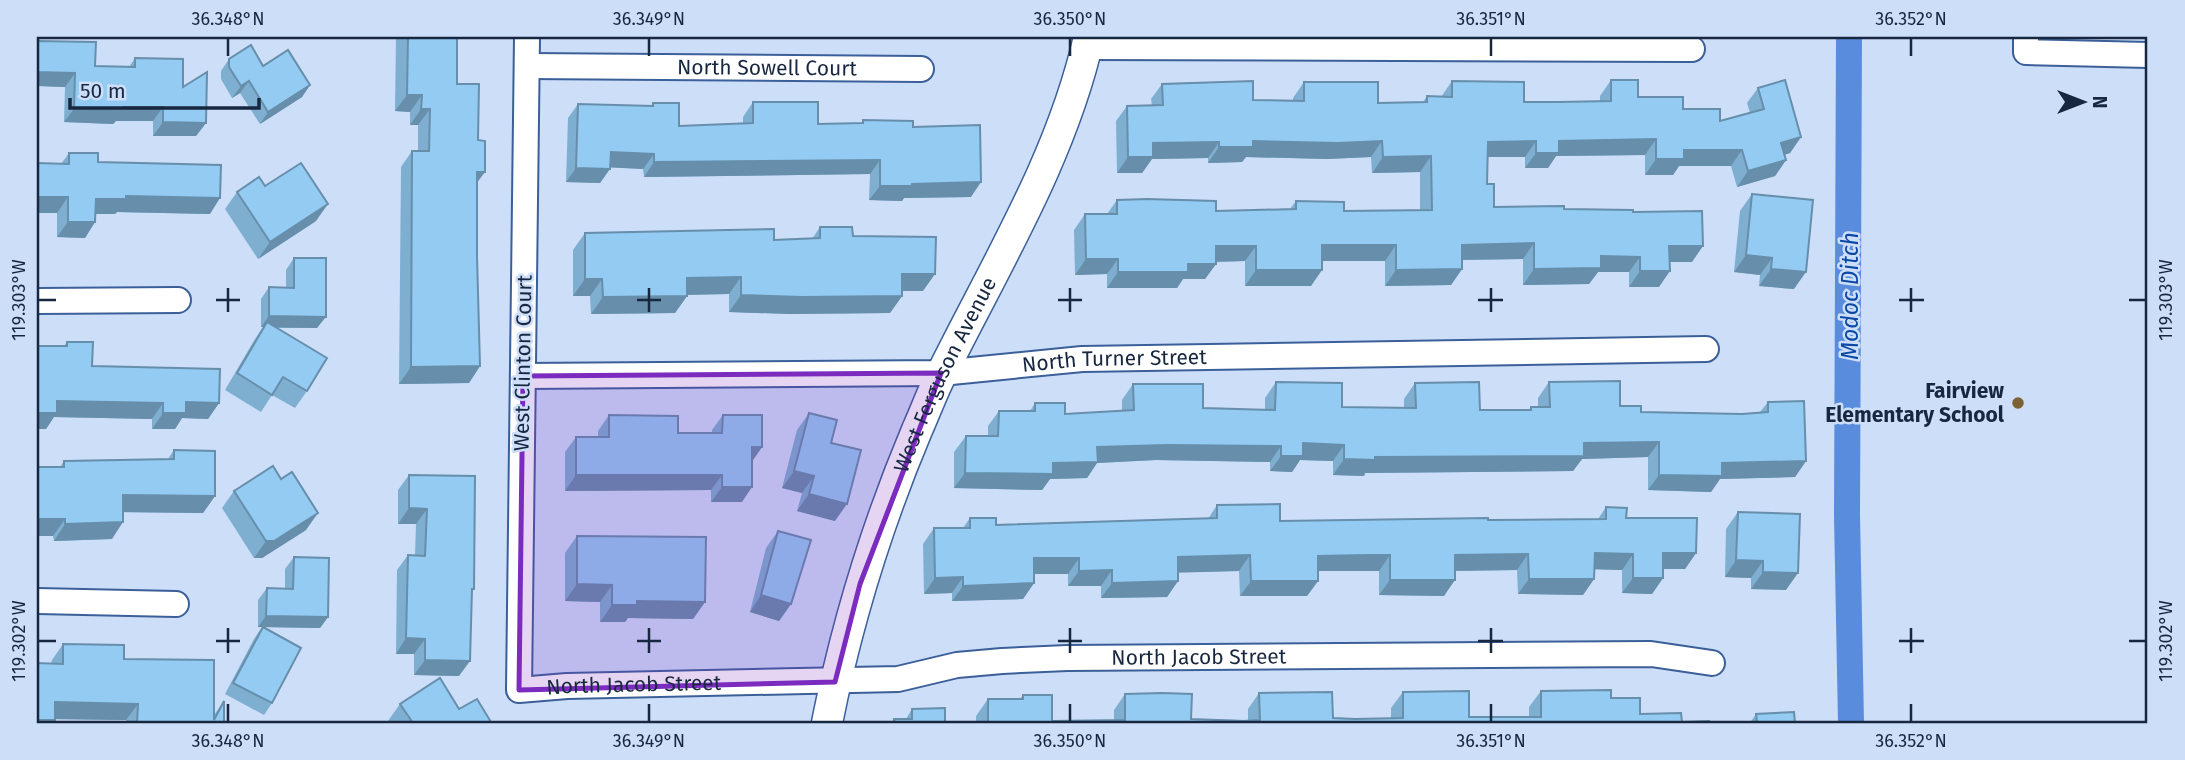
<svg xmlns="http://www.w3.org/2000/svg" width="2185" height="760" font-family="'Fira Sans',sans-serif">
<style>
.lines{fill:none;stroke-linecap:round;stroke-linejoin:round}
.canal{stroke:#5a8cdd;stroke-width:26}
.minor-casing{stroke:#3b5f99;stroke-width:28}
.tertiary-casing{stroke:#3b5f99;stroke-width:33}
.minor{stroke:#fff;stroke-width:24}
.tertiary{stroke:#fff;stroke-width:30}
.wall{fill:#7eafd1}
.shaded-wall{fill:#678eaa}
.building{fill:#93cbf3;stroke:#678eaa;stroke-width:2}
.marked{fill:#7b2cbf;fill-opacity:0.2;stroke:#7b2cbf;stroke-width:5;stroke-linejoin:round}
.ticks{fill:none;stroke:#182740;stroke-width:2.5}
.poi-dot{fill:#7c6233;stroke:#cddef9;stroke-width:2.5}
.labels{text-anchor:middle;stroke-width:5;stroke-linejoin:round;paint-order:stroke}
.street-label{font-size:21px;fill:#182740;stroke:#cddef9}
.poi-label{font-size:21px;font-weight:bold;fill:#182740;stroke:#cddef9;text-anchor:end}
.water-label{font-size:23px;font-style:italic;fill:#0948a7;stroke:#cddef9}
.neatline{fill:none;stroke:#182740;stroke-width:2.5}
.ticks-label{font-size:18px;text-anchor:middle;fill:#182740}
</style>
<rect width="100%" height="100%" fill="#cddef9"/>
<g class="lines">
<!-- canal -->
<path class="canal" d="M 1849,37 L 1847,515 L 1851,723"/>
<!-- minor casing -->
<g class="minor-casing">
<g id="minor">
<path id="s1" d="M 527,37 L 519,690 L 567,686 L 898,679 L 957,665 L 1002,661 L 1067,658 L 1651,654 L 1712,663"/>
<path d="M 2026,37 L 2026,52 L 2148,55"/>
<path d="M 1087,47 L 1692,49"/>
<path id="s2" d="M 527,66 L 921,69"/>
<path d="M 37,301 L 178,300"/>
<path id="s3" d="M 523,376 L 941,373 L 1082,359 L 1706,349"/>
<path d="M 37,601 L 176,604"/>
</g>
</g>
<!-- tertiary casing -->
<g class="tertiary-casing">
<g id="tertiary">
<path id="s4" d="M 827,723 C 847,622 877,525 917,430 C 926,410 933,390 943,371 C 997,262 1062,157 1089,37"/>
</g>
</g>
<!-- minor -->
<use href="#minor" class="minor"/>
<!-- tertiary -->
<use href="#tertiary" class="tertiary"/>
</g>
<!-- wall -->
<g class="wall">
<path d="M 396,37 L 457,37 L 457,84 L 477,182 L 477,256 L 480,366 L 469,383 L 399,384 L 401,167 L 412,151 L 418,151 L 418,125 L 410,125 L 410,112 L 395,111 Z"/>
<path d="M 135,58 L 183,87 L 206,123 L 196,136 L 153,136 L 153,121 L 116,121 L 113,124 L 64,122 L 65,87 L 37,86 L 95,66 L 129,67 Z"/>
<path d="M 229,59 L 263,66 L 310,85 L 302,97 L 260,124 L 240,93 L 232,98 L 221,79 L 221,71 Z"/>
<path d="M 1611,80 L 1638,97 L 1683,109 L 1720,121 L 1750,113 L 1747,103 L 1758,88 L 1801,137 L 1790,153 L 1784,155 L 1786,160 L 1775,176 L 1737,187 L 1731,166 L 1679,166 L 1673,175 L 1645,175 L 1645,155 L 1556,156 L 1548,168 L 1525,168 L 1525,157 L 1487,157 L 1487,184 L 1494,207 L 1633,212 L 1692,262 L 1669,262 L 1659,287 L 1629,287 L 1629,272 L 1598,272 L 1589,284 L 1523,285 L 1523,259 L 1462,260 L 1462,269 L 1451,285 L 1385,286 L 1385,261 L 1322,261 L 1311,286 L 1245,286 L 1245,261 L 1216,262 L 1216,264 L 1205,279 L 1183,279 L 1177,288 L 1107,288 L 1107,274 L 1075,275 L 1074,230 L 1085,214 L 1107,214 L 1117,200 L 1216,211 L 1290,209 L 1296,201 L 1344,211 L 1420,210 L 1420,172 L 1372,173 L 1371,157 L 1327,159 L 1246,157 L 1242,162 L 1208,163 L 1208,158 L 1152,159 L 1142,173 L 1117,173 L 1116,121 L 1127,106 L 1152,105 L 1151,99 L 1162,84 L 1253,100 L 1293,101 L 1293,98 L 1304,82 L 1378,103 L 1423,102 L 1427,96 L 1441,97 L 1452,81 L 1524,102 L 1558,102 L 1600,101 L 1600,96 Z"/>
<path d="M 753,102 L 818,124 L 861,123 L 863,120 L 913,127 L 971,197 L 904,198 L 902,201 L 869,200 L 870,174 L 644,177 L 643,169 L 610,167 L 600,183 L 566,182 L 568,118 L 578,104 L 651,106 L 653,103 L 679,126 L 743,124 L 743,117 Z"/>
<path d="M 69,153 L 98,162 L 210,214 L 117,212 L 115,214 L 96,214 L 95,222 L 85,238 L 57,237 L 57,213 L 61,164 Z"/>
<path d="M 265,186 L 316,221 L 258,259 L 225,209 L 237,192 Z"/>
<path d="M 1752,194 L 1794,289 L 1759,286 L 1760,275 L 1734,272 L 1740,211 Z"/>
<path d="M 820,227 L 853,236 L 923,291 L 902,291 L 902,296 L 890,313 L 790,314 L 729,312 L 729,294 L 687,295 L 687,296 L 675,313 L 591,314 L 590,296 L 573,296 L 573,250 L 585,233 L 774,240 L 812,239 Z"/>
<path d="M 294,258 L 317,328 L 276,328 L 307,391 L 295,408 L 272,395 L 261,412 L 225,390 L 255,339 L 263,327 L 261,327 L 261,299 L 269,287 L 286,288 L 286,270 Z"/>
<path d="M 67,342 L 92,366 L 219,403 L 208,419 L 182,418 L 175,429 L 152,429 L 152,419 L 54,417 L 46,429 L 64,346 Z"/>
<path d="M 1276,382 L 1342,407 L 1404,407 L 1404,399 L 1415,383 L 1480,410 L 1529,410 L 1531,407 L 1538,407 L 1538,398 L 1549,382 L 1620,406 L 1641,412 L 1742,414 L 1760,412 L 1768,402 L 1806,461 L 1795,477 L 1720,479 L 1711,492 L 1648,490 L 1648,457 L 1582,459 L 1573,471 L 1365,473 L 1364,476 L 1333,475 L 1333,461 L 1300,460 L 1292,472 L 1270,471 L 1270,462 L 1156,460 L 1097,463 L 1087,478 L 1050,479 L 1042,490 L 954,488 L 954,452 L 966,436 L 988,436 L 988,426 L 999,411 L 1030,411 L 1035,403 L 1065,414 L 1122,411 L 1122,400 L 1133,384 L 1203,408 L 1265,410 L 1265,398 Z"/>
<path d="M 809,413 L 831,443 L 835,521 L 797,511 L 802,493 L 782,488 L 797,430 Z"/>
<path d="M 609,415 L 678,433 L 712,433 L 712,430 L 723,415 L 762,447 L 752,461 L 742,502 L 711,502 L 711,490 L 565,491 L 565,452 L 576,437 L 598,437 L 598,431 Z"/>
<path d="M 174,450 L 215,496 L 203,513 L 123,512 L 112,539 L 54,541 L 53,536 L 37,536 L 37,467 L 60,467 L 64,461 L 168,459 Z"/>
<path d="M 409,475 L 474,589 L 472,592 L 459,676 L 414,675 L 414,654 L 396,654 L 397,570 L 408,555 L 415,555 L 416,524 L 398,524 L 398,490 Z"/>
<path d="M 234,491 L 306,530 L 262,558 L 254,558 L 222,508 Z"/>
<path d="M 1217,505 L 1280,521 L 1598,519 L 1606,507 L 1696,553 L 1685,569 L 1663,569 L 1663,578 L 1652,594 L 1622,593 L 1622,570 L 1595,569 L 1594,579 L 1583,595 L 1518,594 L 1517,570 L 1455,571 L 1444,596 L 1379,595 L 1379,571 L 1318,571 L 1318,581 L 1307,596 L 1240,596 L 1239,571 L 1178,572 L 1178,581 L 1167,597 L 1101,598 L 1101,586 L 1068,586 L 1068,574 L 1034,574 L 1034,583 L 1023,599 L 952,601 L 952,593 L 924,594 L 923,544 L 934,528 L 963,528 L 970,518 L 996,525 L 1208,519 Z"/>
<path d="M 1738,512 L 1786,590 L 1751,589 L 1751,578 L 1725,577 L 1726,529 Z"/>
<path d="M 778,531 L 791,604 L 779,621 L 750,612 L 766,548 Z"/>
<path d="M 577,536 L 705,602 L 693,619 L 628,618 L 625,622 L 600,622 L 600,602 L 565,601 L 565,553 Z"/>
<path d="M 294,557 L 328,617 L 320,628 L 263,627 L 272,703 L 264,715 L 225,694 L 254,639 L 262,627 L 258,627 L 258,600 L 267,588 L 285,589 L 285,569 Z"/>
<path d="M 63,644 L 124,659 L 214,715 L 224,701 L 224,723 L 126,723 L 126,720 L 55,719 L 53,723 L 37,723 L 52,660 Z"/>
<path d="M 1541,691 L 1611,698 L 1640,714 L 1682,722 L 1709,723 L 976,723 L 976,716 L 988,699 L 1020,699 L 1023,695 L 1052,721 L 1114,720 L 1114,710 L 1125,694 L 1191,719 L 1248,720 L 1248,709 L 1259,693 L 1333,718 L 1391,718 L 1391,708 L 1403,692 L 1469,717 L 1529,717 L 1529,707 Z"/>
<path d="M 400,704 L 459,709 L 491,723 L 390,723 L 388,721 Z"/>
<path d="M 912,709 L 945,723 L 891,723 L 894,719 L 906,719 Z"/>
<path d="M 1756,714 L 1795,723 L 1750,723 Z"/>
</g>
<!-- shaded-wall -->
<g class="shaded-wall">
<path d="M 37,72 L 75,73 L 65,87 L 37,86 Z"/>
<path d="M 249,81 L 240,93 L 232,98 L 241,86 Z"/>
<path d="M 310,85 L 302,97 L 260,124 L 268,112 Z"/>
<path d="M 407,95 L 422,95 L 410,112 L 395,111 Z"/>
<path d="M 123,107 L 163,107 L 153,121 L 116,121 L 113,124 L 64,122 L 74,109 Z"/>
<path d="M 421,109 L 430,109 L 418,125 L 410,125 Z"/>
<path d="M 163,122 L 206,123 L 196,136 L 153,136 Z"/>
<path d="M 1801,137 L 1790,153 L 1770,159 L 1781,143 Z"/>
<path d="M 1656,139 L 1645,155 L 1556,156 L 1548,168 L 1525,168 L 1536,153 L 1559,141 Z"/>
<path d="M 1253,141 L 1382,141 L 1371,157 L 1327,159 L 1246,157 L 1242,162 L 1208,163 L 1219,147 Z"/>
<path d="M 1536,141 L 1525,157 L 1476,157 L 1488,142 Z"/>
<path d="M 1219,142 L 1208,158 L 1152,159 L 1142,173 L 1117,173 L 1128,157 L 1153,143 Z"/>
<path d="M 1684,150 L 1742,150 L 1731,166 L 1679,166 L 1673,175 L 1645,175 L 1656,159 Z"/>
<path d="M 611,152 L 654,154 L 643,169 L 601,167 Z"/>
<path d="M 1431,156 L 1420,172 L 1372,173 L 1383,157 Z"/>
<path d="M 880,160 L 870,174 L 644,177 L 654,162 Z"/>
<path d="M 1786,160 L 1775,176 L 1737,187 L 1748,171 Z"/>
<path d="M 576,168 L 610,169 L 600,183 L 566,182 Z"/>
<path d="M 477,172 L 485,172 L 473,188 Z"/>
<path d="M 981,182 L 971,197 L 904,198 L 902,201 L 869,200 L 880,186 Z"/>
<path d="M 126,196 L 220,198 L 210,214 L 117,212 L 115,214 L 85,214 L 96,199 Z"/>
<path d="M 37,197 L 68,197 L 57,213 L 37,213 Z"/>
<path d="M 328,204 L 316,221 L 258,259 L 270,242 Z"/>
<path d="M 68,222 L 95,222 L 85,238 L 57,237 Z"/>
<path d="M 1534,243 L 1523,259 L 1451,260 L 1462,245 Z"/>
<path d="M 1322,245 L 1396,245 L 1385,261 L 1311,261 Z"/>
<path d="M 1216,246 L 1256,246 L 1245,261 L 1205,262 Z"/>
<path d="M 1669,246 L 1703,246 L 1692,262 L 1658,262 Z"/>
<path d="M 1746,255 L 1772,258 L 1760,275 L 1734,272 Z"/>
<path d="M 1601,256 L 1640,257 L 1629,272 L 1598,272 L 1589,284 L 1523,285 L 1534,269 Z"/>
<path d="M 1086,259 L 1118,259 L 1107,274 L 1075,275 Z"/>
<path d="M 1188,264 L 1216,264 L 1205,279 L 1183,279 L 1177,288 L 1107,288 L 1118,272 Z"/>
<path d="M 1462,269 L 1451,285 L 1385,286 L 1396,270 Z"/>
<path d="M 1771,269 L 1806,272 L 1794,289 L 1759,286 Z"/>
<path d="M 1256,270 L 1322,270 L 1311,286 L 1245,286 Z"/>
<path d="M 1640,271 L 1670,271 L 1659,287 L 1629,287 Z"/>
<path d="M 902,274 L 935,274 L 923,291 L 890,291 Z"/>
<path d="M 741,277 L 729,294 L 675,295 L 687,278 Z"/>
<path d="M 585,279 L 602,279 L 590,296 L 573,296 Z"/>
<path d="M 741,295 L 902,296 L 890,313 L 790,314 L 729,312 Z"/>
<path d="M 687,296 L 675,313 L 591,314 L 603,297 Z"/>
<path d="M 269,316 L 326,317 L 317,328 L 261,327 Z"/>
<path d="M 480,366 L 469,383 L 399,384 L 411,367 Z"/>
<path d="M 57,401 L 163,403 L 152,419 L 54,417 L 46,429 L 37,429 L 37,413 Z"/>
<path d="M 186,402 L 219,403 L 208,419 L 182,418 L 175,429 L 152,429 L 163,413 Z"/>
<path d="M 1659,442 L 1648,457 L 1582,459 L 1573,471 L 1365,473 L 1364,476 L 1333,475 L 1344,459 L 1584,443 Z"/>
<path d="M 1303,443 L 1344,445 L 1333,461 L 1300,460 L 1292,472 L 1270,471 L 1281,456 Z"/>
<path d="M 1167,445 L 1281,446 L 1270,462 L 1156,460 L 1097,463 L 1087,478 L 1050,479 L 1042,490 L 954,488 L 965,473 L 1053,463 L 1097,447 Z"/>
<path d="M 752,447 L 762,447 L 751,463 Z"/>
<path d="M 1806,461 L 1795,477 L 1720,479 L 1711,492 L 1648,490 L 1659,475 L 1722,463 Z"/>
<path d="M 794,471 L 814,476 L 802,493 L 782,488 Z"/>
<path d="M 576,475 L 722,475 L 711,490 L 565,491 Z"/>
<path d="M 722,487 L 752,487 L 742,502 L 711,502 Z"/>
<path d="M 809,494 L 847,504 L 835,521 L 797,511 Z"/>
<path d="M 123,495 L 215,496 L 203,513 L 111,512 Z"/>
<path d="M 409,508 L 427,509 L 416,524 L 398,524 Z"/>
<path d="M 318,513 L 306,530 L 262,558 L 254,558 L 266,541 Z"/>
<path d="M 37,519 L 65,519 L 53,536 L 37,536 Z"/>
<path d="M 123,522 L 112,539 L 54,541 L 65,524 Z"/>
<path d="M 1595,553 L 1633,554 L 1622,570 L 1584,569 Z"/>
<path d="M 1663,553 L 1696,553 L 1685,569 L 1652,569 Z"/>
<path d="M 1528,554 L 1517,570 L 1444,571 L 1455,555 Z"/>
<path d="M 1250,555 L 1239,571 L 1167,573 L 1178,557 Z"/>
<path d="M 1390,555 L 1379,571 L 1307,571 L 1318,556 Z"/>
<path d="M 1034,558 L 1079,558 L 1068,574 L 1023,574 Z"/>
<path d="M 1736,560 L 1763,561 L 1751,578 L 1725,577 Z"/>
<path d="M 1112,570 L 1101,586 L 1068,586 L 1079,571 Z"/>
<path d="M 1763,572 L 1798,573 L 1786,590 L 1751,589 Z"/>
<path d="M 963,577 L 952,593 L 924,594 L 935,578 Z"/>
<path d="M 1633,578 L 1663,578 L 1652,594 L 1622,593 Z"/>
<path d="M 1529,579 L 1594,579 L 1583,595 L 1518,594 Z"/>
<path d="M 1390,580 L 1455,580 L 1444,596 L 1379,595 Z"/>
<path d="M 1178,581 L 1167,597 L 1101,598 L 1112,583 Z"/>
<path d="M 1251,581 L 1318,581 L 1307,596 L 1240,596 Z"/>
<path d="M 1034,583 L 1023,599 L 952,601 L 963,586 Z"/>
<path d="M 577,584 L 612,585 L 600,602 L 565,601 Z"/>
<path d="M 761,595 L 791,604 L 779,621 L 750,612 Z"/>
<path d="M 637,601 L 705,602 L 693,619 L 628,618 L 625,622 L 600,622 L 612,605 Z"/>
<path d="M 266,616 L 328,617 L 320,628 L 258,627 Z"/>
<path d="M 406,638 L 425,639 L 414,654 L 396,654 Z"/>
<path d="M 425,660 L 470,661 L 459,676 L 414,675 Z"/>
<path d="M 55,702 L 138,704 L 126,720 L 43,719 Z"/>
<path d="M 37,720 L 55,720 L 53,723 L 37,723 Z"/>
</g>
<!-- building -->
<g class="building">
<path d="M 408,37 L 457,37 L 457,84 L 479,84 L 478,140 L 485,141 L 485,172 L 477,172 L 477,256 L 480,366 L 411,367 L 412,151 L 429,151 L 430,109 L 421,109 L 422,95 L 407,95 Z"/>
<path d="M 37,41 L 96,42 L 95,66 L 135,67 L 135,58 L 183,59 L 183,87 L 207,72 L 206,123 L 163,122 L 163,107 L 123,107 L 123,110 L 74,109 L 75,73 L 37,72 L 37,82 Z"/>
<path d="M 251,45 L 263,66 L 288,50 L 310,85 L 268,112 L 249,81 L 241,86 L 229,67 L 229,59 Z"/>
<path d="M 1611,80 L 1638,80 L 1638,97 L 1683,97 L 1683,109 L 1720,109 L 1720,121 L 1764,109 L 1758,88 L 1785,80 L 1801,137 L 1781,143 L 1786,160 L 1748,171 L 1742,150 L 1684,150 L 1684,159 L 1656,159 L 1656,139 L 1559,141 L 1559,153 L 1536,153 L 1536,141 L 1488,142 L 1487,184 L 1494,184 L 1494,207 L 1564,206 L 1564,209 L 1633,210 L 1633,212 L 1702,211 L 1703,246 L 1669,246 L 1670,271 L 1640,271 L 1640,257 L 1601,256 L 1601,268 L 1534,269 L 1534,243 L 1462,245 L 1462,269 L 1396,270 L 1396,245 L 1322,245 L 1322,270 L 1256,270 L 1256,246 L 1216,246 L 1216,264 L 1188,264 L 1188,272 L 1118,272 L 1118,259 L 1086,259 L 1085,214 L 1117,214 L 1117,200 L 1147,199 L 1216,201 L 1216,211 L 1296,209 L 1296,201 L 1344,202 L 1344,211 L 1432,210 L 1431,156 L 1383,157 L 1382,141 L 1338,143 L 1253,141 L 1253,147 L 1219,147 L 1219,142 L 1153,143 L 1153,157 L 1128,157 L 1127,106 L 1163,105 L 1162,84 L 1253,81 L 1253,100 L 1304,101 L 1304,82 L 1378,82 L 1378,103 L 1427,102 L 1427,96 L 1452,97 L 1452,81 L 1524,82 L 1524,102 L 1558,102 L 1611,101 Z"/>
<path d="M 753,102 L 818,102 L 818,124 L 863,123 L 863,120 L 913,121 L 913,127 L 980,125 L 981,182 L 912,184 L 912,186 L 880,186 L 880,160 L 654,162 L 654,154 L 611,152 L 610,169 L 576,168 L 578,104 L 653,106 L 653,103 L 679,103 L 679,126 L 753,123 Z"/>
<path d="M 69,153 L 98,153 L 98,162 L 221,165 L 220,198 L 126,196 L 126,199 L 96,199 L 95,222 L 68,222 L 68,197 L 37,197 L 37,163 L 69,164 Z"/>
<path d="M 301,163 L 328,204 L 270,242 L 237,192 L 259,177 L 265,186 Z"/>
<path d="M 1752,194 L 1813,200 L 1806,272 L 1771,269 L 1772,258 L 1746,255 Z"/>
<path d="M 820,227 L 852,227 L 853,236 L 936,237 L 935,274 L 902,274 L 902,296 L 802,297 L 741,295 L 741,277 L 687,278 L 687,296 L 603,297 L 602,279 L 585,279 L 585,233 L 774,229 L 774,240 L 820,238 Z"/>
<path d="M 294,258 L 326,258 L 326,317 L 269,316 L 269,287 L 294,288 Z"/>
<path d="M 267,322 L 327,358 L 307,391 L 283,377 L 272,395 L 237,373 Z"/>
<path d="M 67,342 L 93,342 L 92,366 L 220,369 L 219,403 L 186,402 L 186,413 L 163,413 L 163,403 L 57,401 L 57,413 L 37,413 L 37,346 L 67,346 Z"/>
<path d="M 1620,381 L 1620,406 L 1641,406 L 1641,412 L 1742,414 L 1768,412 L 1768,402 L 1804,401 L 1806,461 L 1722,463 L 1722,476 L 1659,475 L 1659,442 L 1584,443 L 1584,456 L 1375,457 L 1375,460 L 1344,459 L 1344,445 L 1303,443 L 1303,456 L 1281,456 L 1281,446 L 1167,445 L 1097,447 L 1098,462 L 1053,463 L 1053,474 L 965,473 L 966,436 L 998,436 L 999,411 L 1035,411 L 1035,403 L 1065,403 L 1065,414 L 1134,410 L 1133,384 L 1203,384 L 1203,408 L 1275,410 L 1276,382 L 1342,383 L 1342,407 L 1416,408 L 1415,383 L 1479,382 L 1480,410 L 1531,410 L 1531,407 L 1550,407 L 1549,382 Z"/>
<path d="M 809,413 L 837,420 L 831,443 L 861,450 L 847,504 L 809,494 L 814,476 L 794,471 Z"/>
<path d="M 609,415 L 678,416 L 678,433 L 722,433 L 723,415 L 762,415 L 762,447 L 752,447 L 752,487 L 722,487 L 722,475 L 576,475 L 576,437 L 609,437 Z"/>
<path d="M 174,450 L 215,451 L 215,496 L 123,495 L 123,522 L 65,524 L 65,519 L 37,519 L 37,467 L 64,467 L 64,461 L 174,459 Z"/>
<path d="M 273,466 L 281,479 L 292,472 L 318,513 L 274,541 L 266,541 L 234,491 Z"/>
<path d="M 409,475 L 475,476 L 474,589 L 472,589 L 470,661 L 425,660 L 425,639 L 406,638 L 408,555 L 425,556 L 427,509 L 409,508 Z"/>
<path d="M 1280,504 L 1280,521 L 1488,518 L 1488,520 L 1606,519 L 1606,507 L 1627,508 L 1626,518 L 1697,518 L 1696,553 L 1663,553 L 1663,578 L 1633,578 L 1633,554 L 1595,553 L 1594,579 L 1529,579 L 1528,554 L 1455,555 L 1455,580 L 1390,580 L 1390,555 L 1367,555 L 1318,556 L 1318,581 L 1251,581 L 1250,555 L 1178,557 L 1178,581 L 1112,583 L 1112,570 L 1079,571 L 1079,558 L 1034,558 L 1034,583 L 963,586 L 963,577 L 935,578 L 934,528 L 970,528 L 970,518 L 996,518 L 996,525 L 1217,518 L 1217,505 Z"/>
<path d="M 1738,512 L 1800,514 L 1798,573 L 1763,572 L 1763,561 L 1736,560 Z"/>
<path d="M 778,531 L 811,540 L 791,604 L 761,595 Z"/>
<path d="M 577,536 L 706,537 L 705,602 L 637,601 L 637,605 L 612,605 L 612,585 L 577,584 Z"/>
<path d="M 294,557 L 329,558 L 328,617 L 266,616 L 267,588 L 293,589 Z"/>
<path d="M 263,627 L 301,648 L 272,703 L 233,683 Z"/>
<path d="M 63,644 L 124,645 L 124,659 L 214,660 L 214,720 L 224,701 L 224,723 L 137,723 L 138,704 L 55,702 L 55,720 L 37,720 L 37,663 L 63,664 Z"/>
<path d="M 440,678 L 459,709 L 477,699 L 491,722 L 490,723 L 413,723 L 400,704 Z"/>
<path d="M 1611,690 L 1611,698 L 1640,698 L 1640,714 L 1681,713 L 1682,722 L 1709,721 L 1709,723 L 988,723 L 988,699 L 1023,699 L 1023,695 L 1052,695 L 1052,721 L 1125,720 L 1125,694 L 1162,693 L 1192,694 L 1191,719 L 1243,721 L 1260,720 L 1259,693 L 1332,692 L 1333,718 L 1355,719 L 1403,718 L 1403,692 L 1469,691 L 1469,717 L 1541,717 L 1541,691 Z"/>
<path d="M 945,708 L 945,723 L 895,723 L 894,719 L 912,719 L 912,709 Z"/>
<path d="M 1794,712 L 1795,723 L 1743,723 L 1757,722 L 1756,714 Z"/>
<path d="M 597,722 L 664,723 L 597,723 Z"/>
</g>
<!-- marked area -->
<path class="marked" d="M 941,373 L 860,584 L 835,682 L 519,690 L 523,376 Z"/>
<!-- ticks -->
<path class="ticks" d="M 228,38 L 228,56M 649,38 L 649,56M 1070,38 L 1070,56M 1491,38 L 1491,56M 1911,38 L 1911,56M 228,288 L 228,312M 649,288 L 649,312M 1070,288 L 1070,312M 1491,288 L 1491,312M 1911,288 L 1911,312M 38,300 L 56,300M 216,300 L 240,300M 637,300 L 661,300M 1058,300 L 1082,300M 1478,300 L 1503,300M 1899,300 L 1924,300M 2129,300 L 2146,300M 228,628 L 228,653M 649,628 L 649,653M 1070,628 L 1070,653M 1491,628 L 1491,653M 1911,628 L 1911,653M 38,641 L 56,641M 216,641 L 240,641M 637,641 L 661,641M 1058,641 L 1082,641M 1478,641 L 1503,641M 1899,641 L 1924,641M 2129,641 L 2146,641M 228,704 L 228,722M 649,704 L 649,722M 1070,704 L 1070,722M 1491,704 L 1491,722M 1911,704 L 1911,722"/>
<!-- markers -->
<circle class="poi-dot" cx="2018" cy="403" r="7"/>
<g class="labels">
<!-- street labels -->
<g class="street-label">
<text dy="7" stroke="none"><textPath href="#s2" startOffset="240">North Sowell Court</textPath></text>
<text dy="7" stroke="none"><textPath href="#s3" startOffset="592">North Turner Street</textPath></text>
<text transform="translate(523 363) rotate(-89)" y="7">West Clinton Court</text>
<text dy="7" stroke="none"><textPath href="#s4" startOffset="369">West Ferguson Avenue</textPath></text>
<text dy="7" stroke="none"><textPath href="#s1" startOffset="1335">North Jacob Street</textPath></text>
<text dy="7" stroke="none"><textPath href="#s1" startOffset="768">North Jacob Street</textPath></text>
</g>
<!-- poi labels -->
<g class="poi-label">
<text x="2004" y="398">Fairview<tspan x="2004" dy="24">Elementary School</tspan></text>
</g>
<!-- water labels -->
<g class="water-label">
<text transform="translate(1850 296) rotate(-90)" y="8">Modoc Ditch</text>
</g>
</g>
<!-- border -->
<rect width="2185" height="760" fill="none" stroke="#cddef9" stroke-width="77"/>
<!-- north arrow -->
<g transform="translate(2083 102) rotate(90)" stroke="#cddef9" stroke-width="5" paint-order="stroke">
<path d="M0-5L12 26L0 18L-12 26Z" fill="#182740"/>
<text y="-10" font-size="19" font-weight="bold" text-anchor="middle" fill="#182740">N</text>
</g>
<!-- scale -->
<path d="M70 98v10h189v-10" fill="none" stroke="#182740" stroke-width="3.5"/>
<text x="80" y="98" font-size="21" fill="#182740" stroke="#cddef9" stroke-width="5" paint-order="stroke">50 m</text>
<rect x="38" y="38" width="2108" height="684" class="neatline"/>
<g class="ticks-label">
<text x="228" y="25">36.348°N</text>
<text x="649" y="25">36.349°N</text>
<text x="1070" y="25">36.350°N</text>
<text x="1491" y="25">36.351°N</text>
<text x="1911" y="25">36.352°N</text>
<text transform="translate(2166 300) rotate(-90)" y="6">119.303°W</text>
<text transform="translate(19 300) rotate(-90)" y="6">119.303°W</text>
<text transform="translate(2166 641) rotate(-90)" y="6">119.302°W</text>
<text transform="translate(19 641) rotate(-90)" y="6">119.302°W</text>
<text x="228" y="747">36.348°N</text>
<text x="649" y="747">36.349°N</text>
<text x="1070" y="747">36.350°N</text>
<text x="1491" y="747">36.351°N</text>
<text x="1911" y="747">36.352°N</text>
</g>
</svg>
